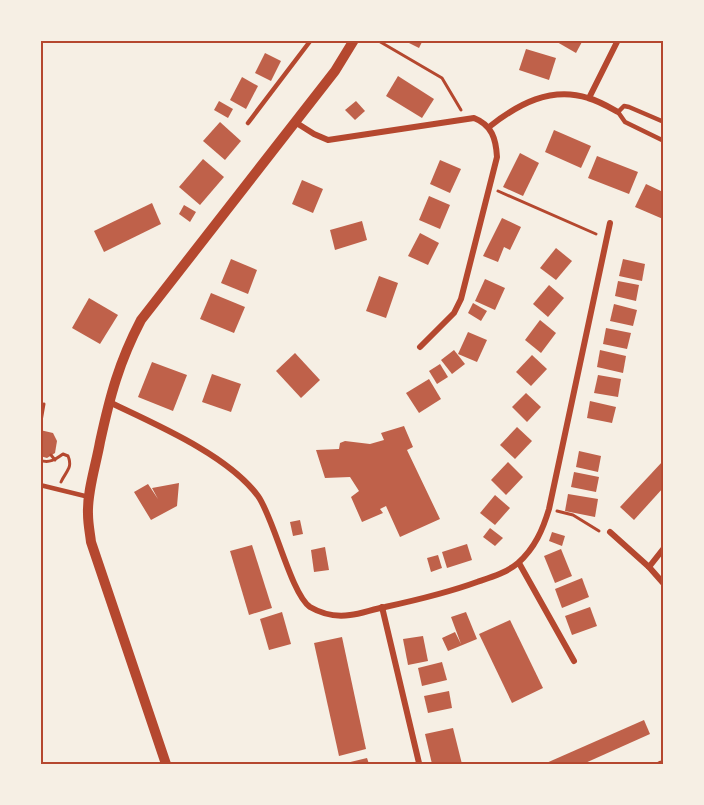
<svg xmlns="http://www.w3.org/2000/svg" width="704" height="805" font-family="'Playfair Display',serif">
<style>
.building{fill:#bf614a}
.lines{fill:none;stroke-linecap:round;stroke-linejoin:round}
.path{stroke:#b5482f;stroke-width:3}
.service{stroke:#b5482f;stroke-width:4.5}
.minor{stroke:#b5482f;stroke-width:6}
.tertiary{stroke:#b5482f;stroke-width:10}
.neatline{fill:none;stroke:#b5482f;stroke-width:2}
</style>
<rect width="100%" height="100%" fill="#f6efe4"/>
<!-- building -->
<g class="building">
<path d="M 403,40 L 423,40 L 419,48 Z"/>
<path d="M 558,40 L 583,40 L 576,53 L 557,42 Z"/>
<path d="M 526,49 L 556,58 L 549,80 L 519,70 Z"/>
<path d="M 265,53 L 281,61 L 271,81 L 255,73 Z"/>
<path d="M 398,76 L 434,99 L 422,118 L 386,96 Z"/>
<path d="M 242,77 L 258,86 L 246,109 L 230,100 Z"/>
<path d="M 219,101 L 233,109 L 228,118 L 214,110 Z"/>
<path d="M 356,101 L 365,111 L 355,120 L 345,110 Z"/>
<path d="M 220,122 L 241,141 L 225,160 L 203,141 Z"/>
<path d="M 554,130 L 591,146 L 581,168 L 545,152 Z"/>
<path d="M 520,153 L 539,163 L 523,196 L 503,187 Z"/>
<path d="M 597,156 L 638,172 L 629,194 L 588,178 Z"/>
<path d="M 203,159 L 224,177 L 200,205 L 179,187 Z"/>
<path d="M 440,160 L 461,169 L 450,193 L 430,184 Z"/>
<path d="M 302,180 L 323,189 L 313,213 L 292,204 Z"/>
<path d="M 646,184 L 663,192 L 663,219 L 635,207 Z"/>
<path d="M 429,196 L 450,205 L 440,229 L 419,220 Z"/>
<path d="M 152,203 L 161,224 L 104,252 L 94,231 Z"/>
<path d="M 184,205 L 196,212 L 190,222 L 179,214 Z"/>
<path d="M 502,218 L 521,227 L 510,250 L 504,247 L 498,262 L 483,256 Z"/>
<path d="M 362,221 L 367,240 L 335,250 L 330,230 Z"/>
<path d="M 420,233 L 439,243 L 428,265 L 408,256 Z"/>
<path d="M 556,248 L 572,261 L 556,280 L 540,268 Z"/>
<path d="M 231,259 L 257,270 L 248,294 L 221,283 Z"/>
<path d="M 623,259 L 645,264 L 642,281 L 619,276 Z"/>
<path d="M 379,276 L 398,283 L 386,318 L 366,311 Z"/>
<path d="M 485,279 L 505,288 L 495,310 L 475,301 Z"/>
<path d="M 618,281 L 639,285 L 636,301 L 615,296 Z"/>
<path d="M 549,285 L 564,298 L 548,317 L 533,304 Z"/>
<path d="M 211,293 L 245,307 L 234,333 L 200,319 Z"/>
<path d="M 89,298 L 118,315 L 100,344 L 72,328 Z"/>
<path d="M 473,303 L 487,311 L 481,321 L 468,313 Z"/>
<path d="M 614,304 L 637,310 L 633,326 L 610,321 Z"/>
<path d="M 540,320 L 556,333 L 541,353 L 525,340 Z"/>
<path d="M 606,328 L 631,333 L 627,349 L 603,344 Z"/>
<path d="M 468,332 L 487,340 L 477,362 L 458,354 Z"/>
<path d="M 454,350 L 465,364 L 452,374 L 441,360 Z"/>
<path d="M 600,350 L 626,356 L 623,373 L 597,367 Z"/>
<path d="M 295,353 L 320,380 L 301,398 L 276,371 Z"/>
<path d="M 532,355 L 547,369 L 531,386 L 516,372 Z"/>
<path d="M 152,362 L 187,375 L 173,411 L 138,397 Z"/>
<path d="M 440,364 L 448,377 L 437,384 L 429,371 Z"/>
<path d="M 212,374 L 241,384 L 231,412 L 202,402 Z"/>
<path d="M 598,375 L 621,379 L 618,397 L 594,393 Z"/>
<path d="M 429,379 L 441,399 L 419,413 L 406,393 Z"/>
<path d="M 526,393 L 541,407 L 527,422 L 512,407 Z"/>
<path d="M 590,401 L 616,407 L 612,423 L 587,418 Z"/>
<path d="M 404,426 L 413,447 L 407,450 L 440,519 L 400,537 L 386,506 L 380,509 L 383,513 L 362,522 L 351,497 L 359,491 L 350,477 L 325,478 L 316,450 L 339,449 L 340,443 L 345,441 L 370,444 L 384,440 L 381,433 Z"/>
<path d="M 517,427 L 532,441 L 515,459 L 500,445 Z"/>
<path d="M 40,430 L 53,433 L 57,441 L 55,453 L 47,458 L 40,456 Z"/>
<path d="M 579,451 L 601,456 L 598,472 L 576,467 Z"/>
<path d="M 663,461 L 663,488 L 634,520 L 620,507 Z"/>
<path d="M 508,462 L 523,477 L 506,495 L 491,480 Z"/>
<path d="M 574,472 L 599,477 L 596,492 L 571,487 Z"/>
<path d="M 179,483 L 177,506 L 151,520 L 134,492 L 148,484 L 158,499 L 152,488 Z"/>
<path d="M 568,494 L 598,499 L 595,517 L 565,511 Z"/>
<path d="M 495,495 L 510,508 L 495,525 L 480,513 Z"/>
<path d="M 300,520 L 303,534 L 293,536 L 290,522 Z"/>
<path d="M 490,528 L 503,538 L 495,546 L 483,537 Z"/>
<path d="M 552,532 L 565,536 L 562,546 L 549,541 Z"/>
<path d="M 467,544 L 472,560 L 447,568 L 442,552 Z"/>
<path d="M 252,545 L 272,608 L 249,615 L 230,551 Z"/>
<path d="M 325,547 L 329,570 L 314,572 L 311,550 Z"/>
<path d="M 561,549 L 572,576 L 555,583 L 544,556 Z"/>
<path d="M 438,555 L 442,568 L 431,572 L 427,558 Z"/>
<path d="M 582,578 L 589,597 L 562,608 L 555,589 Z"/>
<path d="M 590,607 L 597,626 L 572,635 L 565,616 Z"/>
<path d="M 282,612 L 291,644 L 269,650 L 260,619 Z"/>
<path d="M 466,612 L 477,639 L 448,651 L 442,638 L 455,632 L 461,644 L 451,617 Z"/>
<path d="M 510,620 L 543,688 L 512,703 L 479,634 Z"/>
<path d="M 423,636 L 428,661 L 408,665 L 403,639 Z"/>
<path d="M 342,637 L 366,749 L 339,756 L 314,643 Z"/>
<path d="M 442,662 L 447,680 L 422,686 L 418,668 Z"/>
<path d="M 449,691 L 452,708 L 428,713 L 424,696 Z"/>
<path d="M 644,720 L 650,734 L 583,764 L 544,764 Z"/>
<path d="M 453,728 L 462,764 L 432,764 L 425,734 Z"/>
<path d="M 367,758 L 369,764 L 342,764 Z"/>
</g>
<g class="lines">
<!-- path -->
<g class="path">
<path d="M 377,40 L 442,78 L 461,110"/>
<path d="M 498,191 L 596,234"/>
<path d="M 40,427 L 44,404"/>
<path d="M 51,455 L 55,460"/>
<path d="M 40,460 C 49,464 56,459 63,454 L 68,456 C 73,468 66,471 61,482"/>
<path d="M 557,511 L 573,515 L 599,531"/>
</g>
<!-- service -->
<g class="service">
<path d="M 664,122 L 629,107 L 624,106 L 618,112 L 625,122 L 664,141"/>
<path d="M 248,123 L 311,40"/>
<path d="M 40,485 L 89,497"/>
</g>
<!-- minor -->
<g class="minor">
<path d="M 589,98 L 618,40"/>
<path d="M 295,122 L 314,134 L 328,140 L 474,118 C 492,125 496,139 497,157 L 461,299 L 454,313 L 420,347"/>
<path d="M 489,127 C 518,104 551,86 588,98 C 599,101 609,107 618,112"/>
<path d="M 109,402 C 155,424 228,455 258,496 C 274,518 291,594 310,607 C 322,614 336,617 350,615 C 361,614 373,609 385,607 C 417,600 447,593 477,582 C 492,577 506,573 518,563 C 535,548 543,529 549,509 L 610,223"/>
<path d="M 610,532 L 649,567 L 664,584"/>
<path d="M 519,563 L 574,661"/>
<path d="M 649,567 L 664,548"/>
<path d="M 382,607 L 419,763"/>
<path d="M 660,764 L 664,763"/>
</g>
<!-- tertiary -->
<path class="tertiary" d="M 166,764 L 91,542 C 90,533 88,524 88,514 C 87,491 96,465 100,442 C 110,396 119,362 141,320 L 335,71 L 354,40"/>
</g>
<!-- border -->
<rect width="704" height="805" fill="none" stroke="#f6efe4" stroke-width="84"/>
<rect x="42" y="42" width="620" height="721" class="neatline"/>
</svg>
